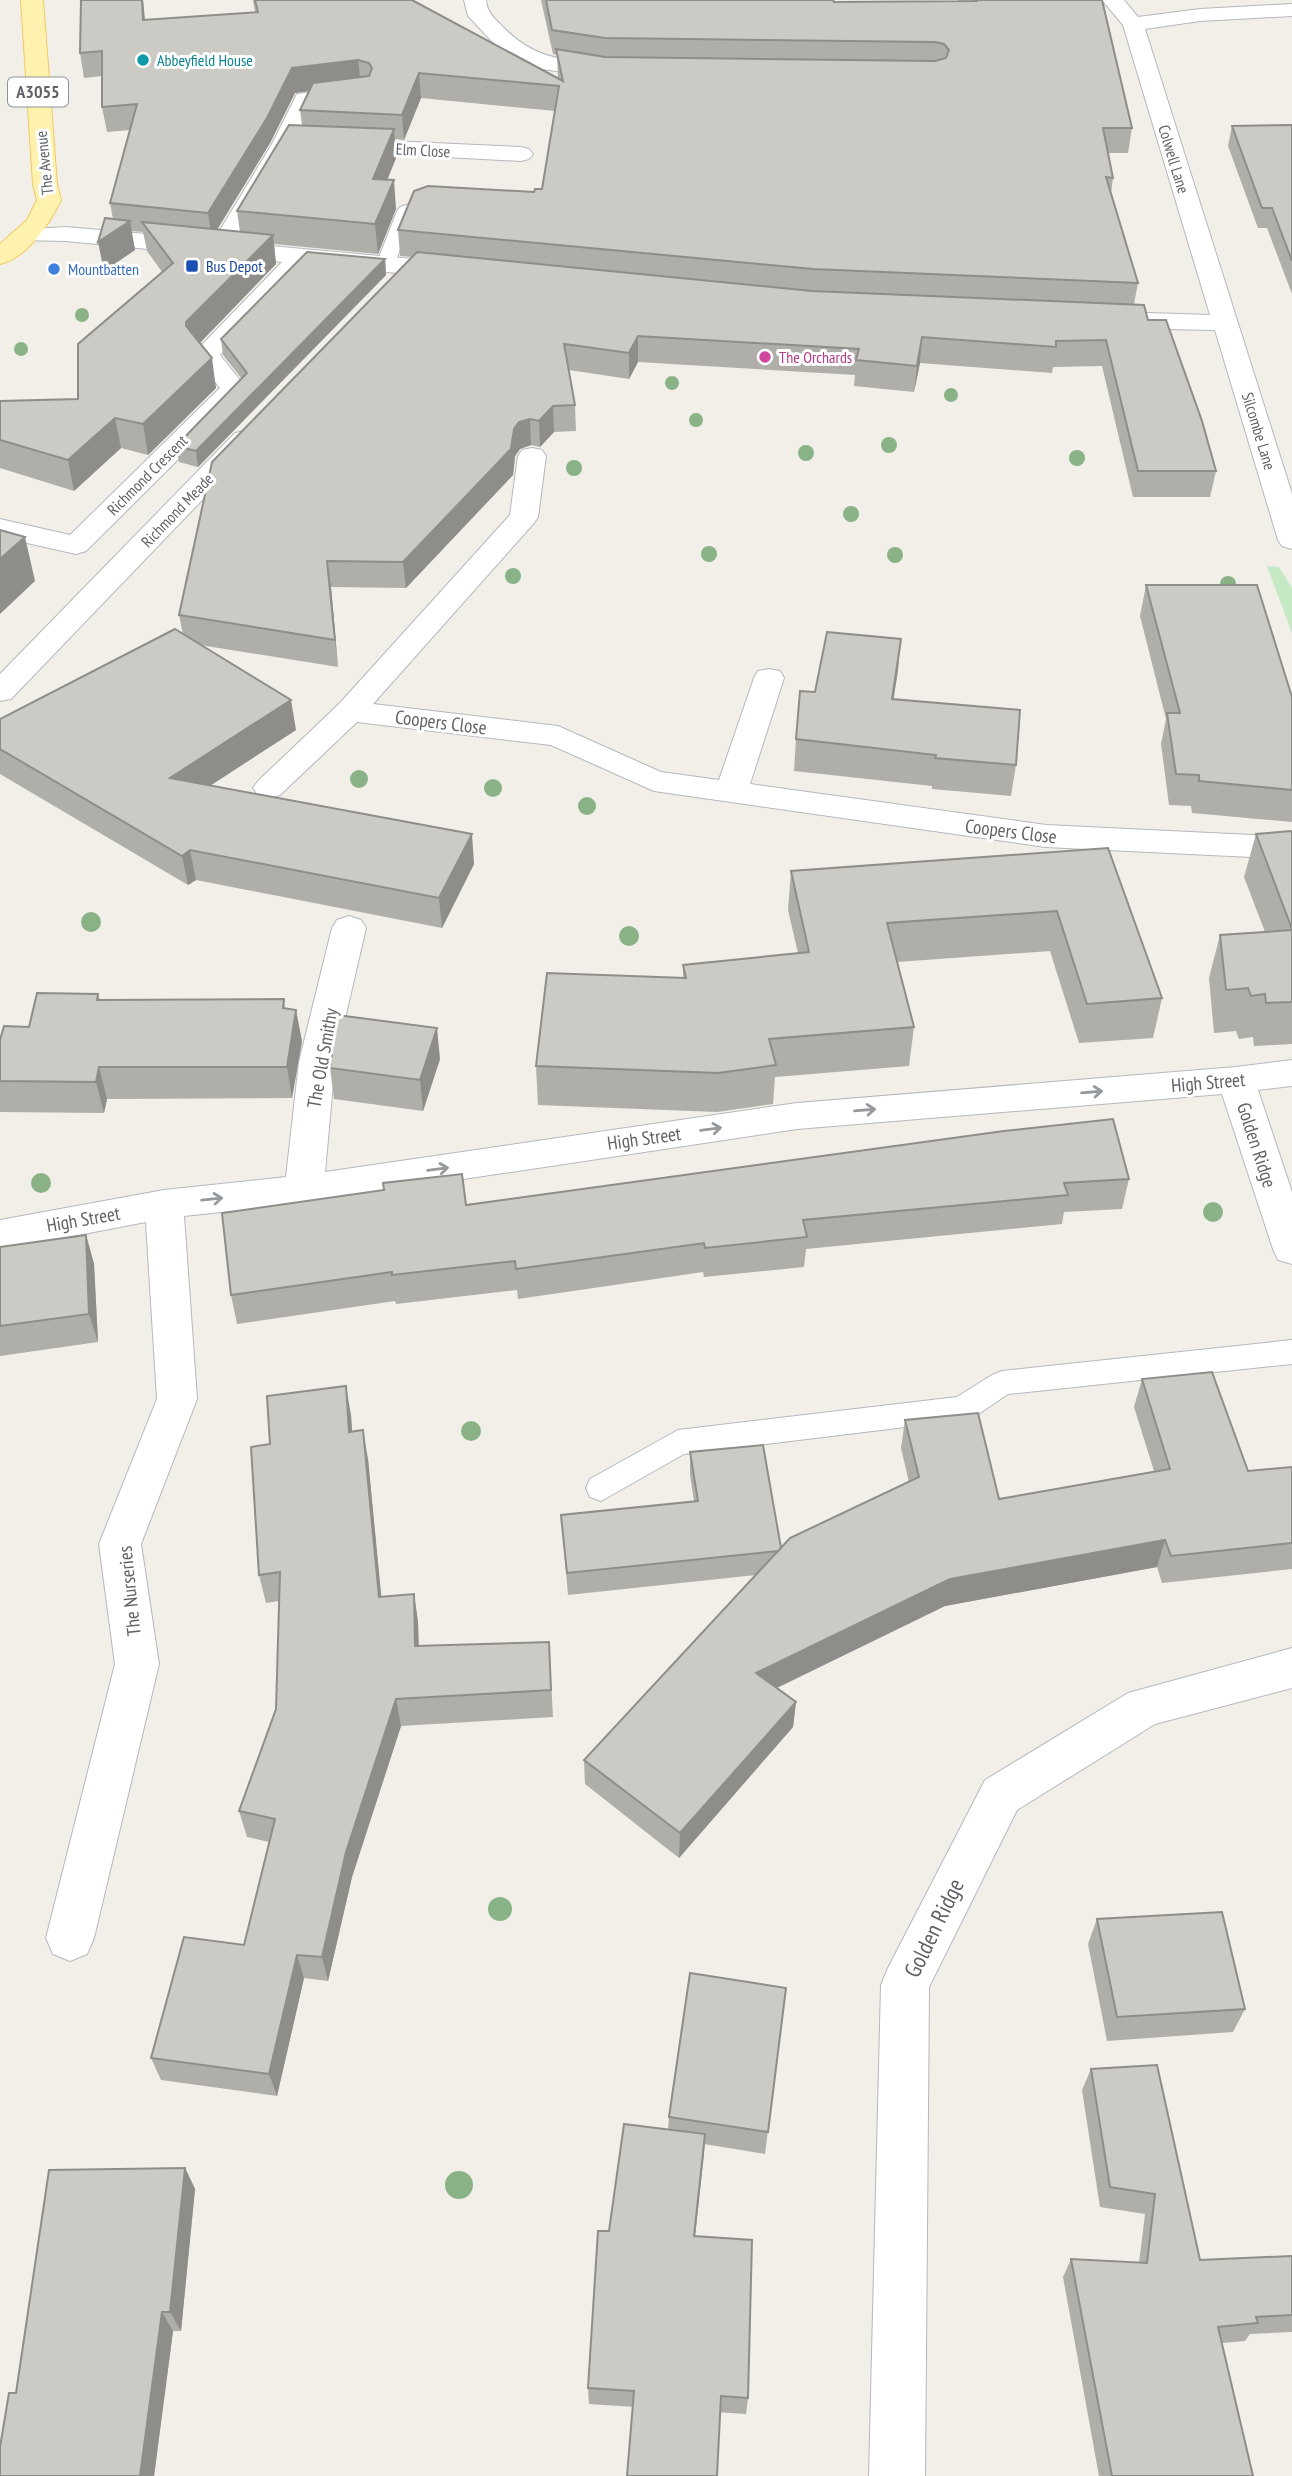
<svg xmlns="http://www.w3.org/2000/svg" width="1292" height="2476" font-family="'PT Sans Narrow',sans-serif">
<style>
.green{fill:#c5e8c5}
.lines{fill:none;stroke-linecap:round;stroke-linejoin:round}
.lane-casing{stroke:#b5b8bc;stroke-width:2}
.street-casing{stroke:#b5b8bc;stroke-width:2}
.primary-casing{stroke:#f2c960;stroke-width:2}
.lane{fill:#fff;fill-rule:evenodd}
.street{fill:#fff;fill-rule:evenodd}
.primary{fill:#fff2af;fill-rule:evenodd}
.tree{fill:#89b387}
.wall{fill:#afaea9;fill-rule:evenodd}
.shaded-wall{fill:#8f8d8a}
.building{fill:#cccac5;stroke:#8f8d8a;stroke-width:2}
.oneway{stroke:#979a9d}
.culture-dot{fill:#0f9aa8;stroke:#fff;stroke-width:2.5}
.transit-dot{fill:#1a4fb4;stroke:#fff;stroke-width:2.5}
.shop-dot{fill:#3f7fe0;stroke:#fff;stroke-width:2.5}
.hotel-dot{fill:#d1479c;stroke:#fff;stroke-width:2.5}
.labels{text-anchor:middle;stroke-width:6;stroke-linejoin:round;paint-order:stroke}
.far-culture-label{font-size:16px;fill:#0d838f;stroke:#fff;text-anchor:start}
.far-street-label{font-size:16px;fill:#5f6368;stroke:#fff}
.far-transit-label{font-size:16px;fill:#164399;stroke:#fff;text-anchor:start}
.far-shop-label{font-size:16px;fill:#366cbe;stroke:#fff;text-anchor:start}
.far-hotel-label{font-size:16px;fill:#b23c85;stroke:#fff;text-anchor:start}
.shield{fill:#fff;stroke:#8f9295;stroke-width:2}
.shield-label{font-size:18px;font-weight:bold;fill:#5f6368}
.street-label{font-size:19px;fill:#5f6368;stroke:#fff}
.near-street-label{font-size:23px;fill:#5f6368;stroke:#fff}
</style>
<rect width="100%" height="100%" fill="#f1efe8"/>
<!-- green -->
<path class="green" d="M 1267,566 L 1279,567 L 1292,588 L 1292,633 Z"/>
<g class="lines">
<!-- lane casing -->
<g class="lane-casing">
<g id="lane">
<path d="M 422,200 L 431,205 L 414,214 L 394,265 L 391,269 L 379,269 L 376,265 L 397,211 L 400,207 Z"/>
<path d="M 1292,1340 L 1292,1364 L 1008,1394 L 974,1417 L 963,1420 L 684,1454 L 601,1501 L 590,1497 L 586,1488 L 590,1479 L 678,1430 L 957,1397 L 992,1375 L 1002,1371 Z"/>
</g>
</g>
<!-- street casing -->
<g class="street-casing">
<g id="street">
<path d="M 464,0 L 486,0 C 487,12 494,18 503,27 C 536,61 565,59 609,65 L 617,67 L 620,72 L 617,77 L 609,79 L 536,68 L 503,53 L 468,16 Z"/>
<path d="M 1102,0 L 1124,0 L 1138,17 L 1200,9 L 1292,4 L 1292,16 L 1200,21 L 1145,29 L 1292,494 L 1292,549 L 1282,546 L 1278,540 L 1215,330 L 1117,328 L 1108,325 L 1104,320 L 1108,315 L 1117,312 L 1210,315 L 1123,25 Z"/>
<path d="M 356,87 L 364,89 L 367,94 L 364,99 L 314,105 L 296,144 L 237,243 L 457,263 L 466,266 L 470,271 L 466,276 L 457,279 L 308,264 L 220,355 L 247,389 L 243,395 L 86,551 L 76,554 L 0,537 L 0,519 L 70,535 L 220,388 L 193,354 L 282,262 L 66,241 L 18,240 L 15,235 L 18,230 L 66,227 L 214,240 L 272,144 L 297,94 Z"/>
<path d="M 345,139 L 521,147 L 529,149 L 533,154 L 529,159 L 521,161 L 337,151 L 333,146 L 337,141 Z"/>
<path d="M 245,431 L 255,433 L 259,439 L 255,445 L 11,699 L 0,701 L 0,674 L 235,433 Z"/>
<path d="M 532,448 L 542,450 L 546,456 L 538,517 L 534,523 L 373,704 L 558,726 L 661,772 L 719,780 L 754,678 L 758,671 L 769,669 L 780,671 L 784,678 L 750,784 L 1046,825 L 1292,837 L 1292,859 L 1046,847 L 654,791 L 551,745 L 357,722 L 280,795 L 269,798 L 258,795 L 253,788 L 258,781 L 339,704 L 510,515 L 518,456 L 522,450 Z"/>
<path d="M 349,916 L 361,920 L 366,928 L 335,1062 L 325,1172 L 797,1103 L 1236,1067 L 1292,1060 L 1292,1086 L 1258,1090 L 1292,1192 L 1292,1264 L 1278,1260 L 1273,1249 L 1222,1094 L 797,1129 L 304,1203 L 184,1216 L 197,1399 L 141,1544 L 159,1664 L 94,1938 L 87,1954 L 70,1961 L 53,1954 L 46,1938 L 115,1664 L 99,1544 L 157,1399 L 146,1222 L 0,1250 L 0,1220 L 164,1190 L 286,1177 L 299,1062 L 332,928 L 337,920 Z"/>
<path d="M 1292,1648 L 1292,1688 L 1155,1724 L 1017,1810 L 929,1987 L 925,2476 L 869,2476 L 881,1985 L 888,1968 L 985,1780 L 1128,1693 Z"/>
</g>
</g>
<!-- primary casing -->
<g class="primary-casing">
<path id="primary" d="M 21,0 L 43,0 L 57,184 L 61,200 C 50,223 27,258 0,264 L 0,244 L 27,220 L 37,200 L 33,184 Z"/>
</g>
<!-- lane -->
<use href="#lane" class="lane"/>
<!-- street -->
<use href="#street" class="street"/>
<!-- primary -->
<use href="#primary" class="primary"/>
</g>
<!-- trees -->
<g class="tree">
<circle cx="82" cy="315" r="7"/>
<circle cx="21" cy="349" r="7"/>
<circle cx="672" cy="383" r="7"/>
<circle cx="951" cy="395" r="7"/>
<circle cx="696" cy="420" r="7"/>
<circle cx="889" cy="445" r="8"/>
<circle cx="806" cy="453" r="8"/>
<circle cx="1077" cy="458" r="8"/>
<circle cx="574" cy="468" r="8"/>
<circle cx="851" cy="514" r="8"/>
<circle cx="709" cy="554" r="8"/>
<circle cx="895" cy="555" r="8"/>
<circle cx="513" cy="576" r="8"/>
<circle cx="1228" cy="584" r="8"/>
<circle cx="359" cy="779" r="9"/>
<circle cx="493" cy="788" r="9"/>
<circle cx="587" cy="806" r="9"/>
<circle cx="91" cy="922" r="10"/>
<circle cx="629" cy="936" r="10"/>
<circle cx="41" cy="1183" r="10"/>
<circle cx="1213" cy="1212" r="10"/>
<circle cx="471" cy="1431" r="10"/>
<circle cx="500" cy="1909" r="12"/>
<circle cx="459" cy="2185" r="14"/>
</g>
<!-- wall -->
<g class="wall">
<path d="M 143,0 L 145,20 L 255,12 L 253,0 L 412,0 L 558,78 L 557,55 L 553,54 L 541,0 L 833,0 L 834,2 L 958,1 L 957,0 L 1102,0 L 1132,128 L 1128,153 L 1108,153 L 1113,178 L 1111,193 L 1138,283 L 1134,304 L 1148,320 L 1216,471 L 1210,497 L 1133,497 L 1102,366 L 1053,367 L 1052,373 L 920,363 L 914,392 L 854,386 L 855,375 L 638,362 L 629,379 L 569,370 L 575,405 L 576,431 L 554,432 L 540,447 L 531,445 L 520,449 L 515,456 L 513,475 L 406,588 L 331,587 L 338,667 L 200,645 L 296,730 L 210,785 L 474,864 L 442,928 L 196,880 L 188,885 L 0,774 L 0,719 L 183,634 L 179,615 L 412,257 L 400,256 L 398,230 L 542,189 L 555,111 L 421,98 L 404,140 L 395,139 L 396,158 L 387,180 L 396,209 L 378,254 L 274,244 L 276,264 L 200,343 L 216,388 L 148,455 L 121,448 L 74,491 L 0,468 L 0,401 L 78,399 L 162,272 L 147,251 L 143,232 L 131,231 L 135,250 L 104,271 L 113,219 L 110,203 L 130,130 L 107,132 L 102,107 L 102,76 L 84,78 L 80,53 ZM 309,91 L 300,110 L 302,125 L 237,211 L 240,232 L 217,229 L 270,143 L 295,93 Z"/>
<path d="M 1292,125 L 1292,294 L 1267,228 L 1258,228 L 1228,146 L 1232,126 Z"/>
<path d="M 385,259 L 386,275 L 198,467 L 179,462 L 176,446 L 242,379 L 223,355 L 221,339 Z"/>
<path d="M 1146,585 L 1292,697 L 1292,822 L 1192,813 L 1191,806 L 1169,805 L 1161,744 L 1166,719 L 1140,616 Z"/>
<path d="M 898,670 L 893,699 L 1016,765 L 1011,796 L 932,789 L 932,786 L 794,771 L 796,739 L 815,692 Z"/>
<path d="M 1292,831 L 1292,1044 L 1254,1046 L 1253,1037 L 1239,1039 L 1236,1031 L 1214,1033 L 1209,978 L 1220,935 L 1265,932 L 1244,877 L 1256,834 Z"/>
<path d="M 1108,848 L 1162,998 L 1153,1038 L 1079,1043 L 1050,951 L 897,962 L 914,1027 L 909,1066 L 775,1077 L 773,1104 L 717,1112 L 538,1105 L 536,1066 L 683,978 L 683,965 L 798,953 L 788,910 L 791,871 Z"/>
<path d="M 98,994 L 100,1000 L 284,999 L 285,1008 L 302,1041 L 292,1098 L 107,1099 L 104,1113 L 0,1112 L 0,1040 Z"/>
<path d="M 440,1059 L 423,1111 L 334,1099 L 330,1068 Z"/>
<path d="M 1129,1179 L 1122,1209 L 1064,1212 L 1062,1224 L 806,1249 L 804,1267 L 704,1277 L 703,1272 L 518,1299 L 517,1290 L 396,1304 L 395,1301 L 237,1324 L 231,1295 L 466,1205 Z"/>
<path d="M 86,1235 L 94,1264 L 98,1342 L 0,1356 L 0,1247 Z"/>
<path d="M 1142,1379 L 1248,1471 L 1292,1467 L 1292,1569 L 1162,1583 L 1157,1567 L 945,1606 L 777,1688 L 796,1702 L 793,1727 L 679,1858 L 585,1784 L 584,1760 L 756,1575 L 568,1595 L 561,1515 L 694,1501 L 690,1475 L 690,1452 L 781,1548 L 909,1482 L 901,1448 L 905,1420 L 999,1499 L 1154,1471 L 1134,1407 Z"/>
<path d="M 351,1415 L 352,1432 L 368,1459 L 381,1597 L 414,1594 L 418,1622 L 419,1646 L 549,1642 L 553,1717 L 401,1726 L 352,1877 L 328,1981 L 304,1978 L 277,2096 L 161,2080 L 151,2058 L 244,1945 L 269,1842 L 247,1837 L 239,1811 L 276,1709 L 279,1601 L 266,1603 L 259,1575 L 270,1444 Z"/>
<path d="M 1097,1919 L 1245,2009 L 1233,2032 L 1107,2041 L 1088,1944 Z"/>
<path d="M 786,1988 L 765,2154 L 704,2144 L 695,2236 L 748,2398 L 746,2414 L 589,2404 L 588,2388 L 609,2231 L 668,2129 L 669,2117 Z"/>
<path d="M 1091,2069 L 1200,2260 L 1292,2256 L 1292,2332 L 1250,2334 L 1245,2341 L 1222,2343 L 1253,2476 L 1099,2476 L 1063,2277 L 1071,2259 L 1139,2263 L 1145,2214 L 1100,2207 L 1082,2090 Z"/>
<path d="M 185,2168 L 195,2189 L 181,2331 L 173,2331 L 154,2476 L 0,2476 L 16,2393 Z"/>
</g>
<!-- shaded-wall -->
<g class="shaded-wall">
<path d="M 142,0 L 143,0 L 147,44 L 143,20 Z"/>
<path d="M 358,60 L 361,84 L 295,93 L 270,143 L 212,238 L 208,213 L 292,68 Z"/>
<path d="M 419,73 L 421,98 L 404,140 L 402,115 Z"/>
<path d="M 394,129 L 396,158 L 376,208 L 373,179 Z"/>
<path d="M 394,180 L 396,209 L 378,254 L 375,224 Z"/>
<path d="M 130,221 L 135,250 L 104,271 L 98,242 Z"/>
<path d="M 273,235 L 276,264 L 191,352 L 186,322 Z"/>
<path d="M 385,259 L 386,275 L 198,467 L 196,451 Z"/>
<path d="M 638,336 L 638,362 L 629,379 L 629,353 Z"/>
<path d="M 922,337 L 920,363 L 914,392 L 917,366 Z"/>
<path d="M 212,358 L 216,388 L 148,455 L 143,424 Z"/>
<path d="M 553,406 L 554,432 L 540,447 L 539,421 Z"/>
<path d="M 115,418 L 121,448 L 74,491 L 68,460 Z"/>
<path d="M 530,419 L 531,445 L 520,449 L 515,456 L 513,475 L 406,588 L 403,562 L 514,429 L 519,422 Z"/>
<path d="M 25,537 L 35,581 L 0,614 L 0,559 Z"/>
<path d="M 327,561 L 331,587 L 338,667 L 335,640 Z"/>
<path d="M 901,639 L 898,670 L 889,730 L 892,699 Z"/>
<path d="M 291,700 L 296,730 L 176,808 L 170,778 Z"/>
<path d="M 472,834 L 474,864 L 442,928 L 439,898 Z"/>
<path d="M 190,850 L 196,880 L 188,885 L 182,856 Z"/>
<path d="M 296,1010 L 302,1041 L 292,1098 L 287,1067 Z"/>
<path d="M 437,1028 L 440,1059 L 423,1111 L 420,1080 Z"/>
<path d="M 99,1067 L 107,1099 L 104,1113 L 96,1082 Z"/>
<path d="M 86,1235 L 94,1264 L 98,1342 L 89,1314 Z"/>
<path d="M 346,1386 L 351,1415 L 354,1461 L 349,1432 Z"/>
<path d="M 363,1430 L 368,1459 L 384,1624 L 379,1597 Z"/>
<path d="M 1165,1540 L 1157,1567 L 945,1606 L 754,1699 L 756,1673 L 950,1579 Z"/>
<path d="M 414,1594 L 418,1622 L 419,1673 L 415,1646 Z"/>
<path d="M 396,1699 L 401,1726 L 352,1877 L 328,1981 L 322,1957 L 346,1852 Z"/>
<path d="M 796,1702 L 793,1727 L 679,1858 L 680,1833 Z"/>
<path d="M 297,1955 L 304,1978 L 277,2096 L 269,2074 Z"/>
<path d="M 705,2134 L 704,2154 L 693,2255 L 694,2236 Z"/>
<path d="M 185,2168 L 195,2189 L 181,2331 L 170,2312 Z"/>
<path d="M 162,2312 L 173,2331 L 154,2476 L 140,2476 Z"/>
</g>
<!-- building -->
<g class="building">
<path d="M 81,0 L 142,0 L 143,20 L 258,12 L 255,0 L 412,0 L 563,81 L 556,49 L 605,57 L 935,61 L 946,58 L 949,50 L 944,44 L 935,42 L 605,38 L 552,30 L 546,0 L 833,0 L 834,2 L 976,1 L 975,0 L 1102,0 L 1132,128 L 1103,128 L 1113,178 L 1106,177 L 1138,283 L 813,269 L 398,230 L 414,191 L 428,186 L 534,192 L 535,189 L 542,189 L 559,86 L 419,73 L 402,115 L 300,110 L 313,83 L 369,76 L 372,68 L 369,63 L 358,60 L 292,68 L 267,118 L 208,213 L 110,203 L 137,104 L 102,107 L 102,51 L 80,53 Z"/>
<path d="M 289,125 L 394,129 L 373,179 L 394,180 L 375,224 L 237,211 Z"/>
<path d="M 1292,125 L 1292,261 L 1272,208 L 1262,208 L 1232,126 Z"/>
<path d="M 105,218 L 130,221 L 98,242 Z"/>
<path d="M 142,222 L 273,235 L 186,322 L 186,326 L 212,358 L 143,424 L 115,418 L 68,460 L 0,440 L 0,401 L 78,399 L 78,344 L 173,263 Z"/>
<path d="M 307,252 L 385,259 L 196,451 L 176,446 L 247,373 L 221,339 Z"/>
<path d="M 417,252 L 812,291 L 1144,305 L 1148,320 L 1166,320 L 1202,421 L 1216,471 L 1138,471 L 1106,340 L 1056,341 L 1056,347 L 922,337 L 917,366 L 856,360 L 859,349 L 638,336 L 629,353 L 564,344 L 575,405 L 553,406 L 539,421 L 530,419 L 519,422 L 514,429 L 511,449 L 403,562 L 327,561 L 335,640 L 179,615 L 212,462 Z"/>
<path d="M 0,530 L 25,537 L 0,559 Z"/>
<path d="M 1146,585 L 1257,585 L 1292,697 L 1292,790 L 1199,781 L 1199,775 L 1176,774 L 1167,713 L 1180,713 Z"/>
<path d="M 175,629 L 291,700 L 170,778 L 472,834 L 439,898 L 190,850 L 182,856 L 0,749 L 0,719 Z"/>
<path d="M 827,632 L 901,639 L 892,699 L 1020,710 L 1016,765 L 935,758 L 936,755 L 796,739 L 800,691 L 815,692 Z"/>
<path d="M 1292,831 L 1292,929 L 1256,834 Z"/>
<path d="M 1108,848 L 1162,998 L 1087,1004 L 1057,911 L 887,923 L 914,1027 L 769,1039 L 776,1065 L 718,1073 L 536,1066 L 547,973 L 686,978 L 683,965 L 809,952 L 791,871 Z"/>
<path d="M 1292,930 L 1292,1002 L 1266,1003 L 1265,994 L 1251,996 L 1248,988 L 1226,990 L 1220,935 Z"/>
<path d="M 37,993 L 98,994 L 97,1000 L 284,999 L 283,1008 L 296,1010 L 287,1067 L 99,1067 L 96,1082 L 0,1081 L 0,1040 L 4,1026 L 29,1027 Z"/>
<path d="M 337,1015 L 437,1028 L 420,1080 L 330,1068 Z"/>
<path d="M 1113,1119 L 1129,1179 L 1064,1183 L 1068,1195 L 803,1220 L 807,1237 L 705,1248 L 704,1243 L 516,1269 L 515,1261 L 392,1275 L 392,1272 L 231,1295 L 222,1213 L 384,1190 L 383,1183 L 462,1174 L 466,1205 L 1004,1131 Z"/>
<path d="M 86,1235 L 89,1314 L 0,1326 L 0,1247 Z"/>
<path d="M 1212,1372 L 1248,1471 L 1292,1467 L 1292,1543 L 1171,1556 L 1165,1540 L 950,1579 L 756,1673 L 796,1702 L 680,1833 L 584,1760 L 790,1538 L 919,1477 L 905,1420 L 978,1413 L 999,1499 L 1170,1469 L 1142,1379 Z"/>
<path d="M 346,1386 L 349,1432 L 363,1430 L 379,1597 L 414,1594 L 415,1646 L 549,1642 L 551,1690 L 396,1699 L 346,1852 L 322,1957 L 297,1955 L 269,2074 L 151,2058 L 184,1937 L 244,1945 L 275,1819 L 239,1811 L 276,1709 L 280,1572 L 259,1575 L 251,1447 L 270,1444 L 267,1396 Z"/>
<path d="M 763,1445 L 781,1548 L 778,1551 L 567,1573 L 561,1515 L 698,1501 L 690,1452 Z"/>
<path d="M 1222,1912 L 1245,2009 L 1117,2017 L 1097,1919 Z"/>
<path d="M 690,1973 L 786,1988 L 768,2132 L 669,2117 Z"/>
<path d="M 1157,2065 L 1200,2260 L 1292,2256 L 1292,2315 L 1256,2317 L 1258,2323 L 1218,2327 L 1253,2476 L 1112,2476 L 1071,2259 L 1147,2263 L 1155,2194 L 1110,2187 L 1091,2069 Z"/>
<path d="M 624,2124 L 705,2134 L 694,2236 L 752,2240 L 748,2398 L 721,2396 L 717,2476 L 627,2476 L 634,2391 L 588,2388 L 598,2231 L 609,2231 Z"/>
<path d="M 185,2168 L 170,2312 L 162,2312 L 140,2476 L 0,2476 L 0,2447 L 9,2393 L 16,2393 L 49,2170 Z"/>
</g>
<!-- one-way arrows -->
<defs><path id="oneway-shaft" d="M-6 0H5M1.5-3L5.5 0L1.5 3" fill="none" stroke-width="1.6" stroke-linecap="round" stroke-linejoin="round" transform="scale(1.75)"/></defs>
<g class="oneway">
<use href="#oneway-shaft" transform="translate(1092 1092) rotate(-5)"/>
<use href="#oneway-shaft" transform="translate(865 1110) rotate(-5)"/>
<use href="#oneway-shaft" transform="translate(711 1129) rotate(-8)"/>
<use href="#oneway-shaft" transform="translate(438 1169) rotate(-8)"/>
<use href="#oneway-shaft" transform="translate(212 1199) rotate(-6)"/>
</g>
<!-- markers -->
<circle class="culture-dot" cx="143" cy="60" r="7"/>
<rect class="transit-dot" x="185" y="259" width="14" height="14" rx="3.5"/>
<circle class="shop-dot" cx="54" cy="269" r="7"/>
<circle class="hotel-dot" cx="765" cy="357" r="7"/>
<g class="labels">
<!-- far-culture labels -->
<g class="far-culture-label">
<text x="157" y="66">Abbeyfield House</text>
</g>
<!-- far-street labels -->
<g class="far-street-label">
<text transform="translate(423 150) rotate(3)" y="6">Elm Close</text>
<text transform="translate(1174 159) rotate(73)" y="6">Colwell Lane</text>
<text transform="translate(44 163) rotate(-96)" y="6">The Avenue</text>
<text transform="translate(1259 431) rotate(73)" y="6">Silcombe Lane</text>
<text transform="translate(147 475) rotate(-45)" y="6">Richmond Crescent</text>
<text transform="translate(177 510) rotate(-46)" y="6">Richmond Meade</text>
</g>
<!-- far-transit labels -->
<g class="far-transit-label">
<text x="206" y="272">Bus Depot</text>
</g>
<!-- far-shop labels -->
<g class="far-shop-label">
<text x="68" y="275">Mountbatten</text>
</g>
<!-- far-hotel labels -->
<g class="far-hotel-label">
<text x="779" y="363">The Orchards</text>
</g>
<!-- shield labels -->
<rect class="shield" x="8" y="77.5" width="60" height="29" rx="5"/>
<g class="shield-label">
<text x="38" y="98">A3055</text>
</g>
<!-- street labels -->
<g class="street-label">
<text transform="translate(441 722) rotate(7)" y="7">Coopers Close</text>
<text transform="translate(1011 831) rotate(7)" y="7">Coopers Close</text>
<text transform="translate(322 1058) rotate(-80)" y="7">The Old Smithy</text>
<text transform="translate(1208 1082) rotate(-5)" y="7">High Street</text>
<text transform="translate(644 1138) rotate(-8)" y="7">High Street</text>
<text transform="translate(1257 1145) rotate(72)" y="7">Golden Ridge</text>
<text transform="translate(83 1219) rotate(-10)" y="7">High Street</text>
<text transform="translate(129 1591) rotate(-96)" y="7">The Nurseries</text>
</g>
<!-- near-street labels -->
<g class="near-street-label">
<text transform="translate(934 1928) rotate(-64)" y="8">Golden Ridge</text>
</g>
</g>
</svg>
